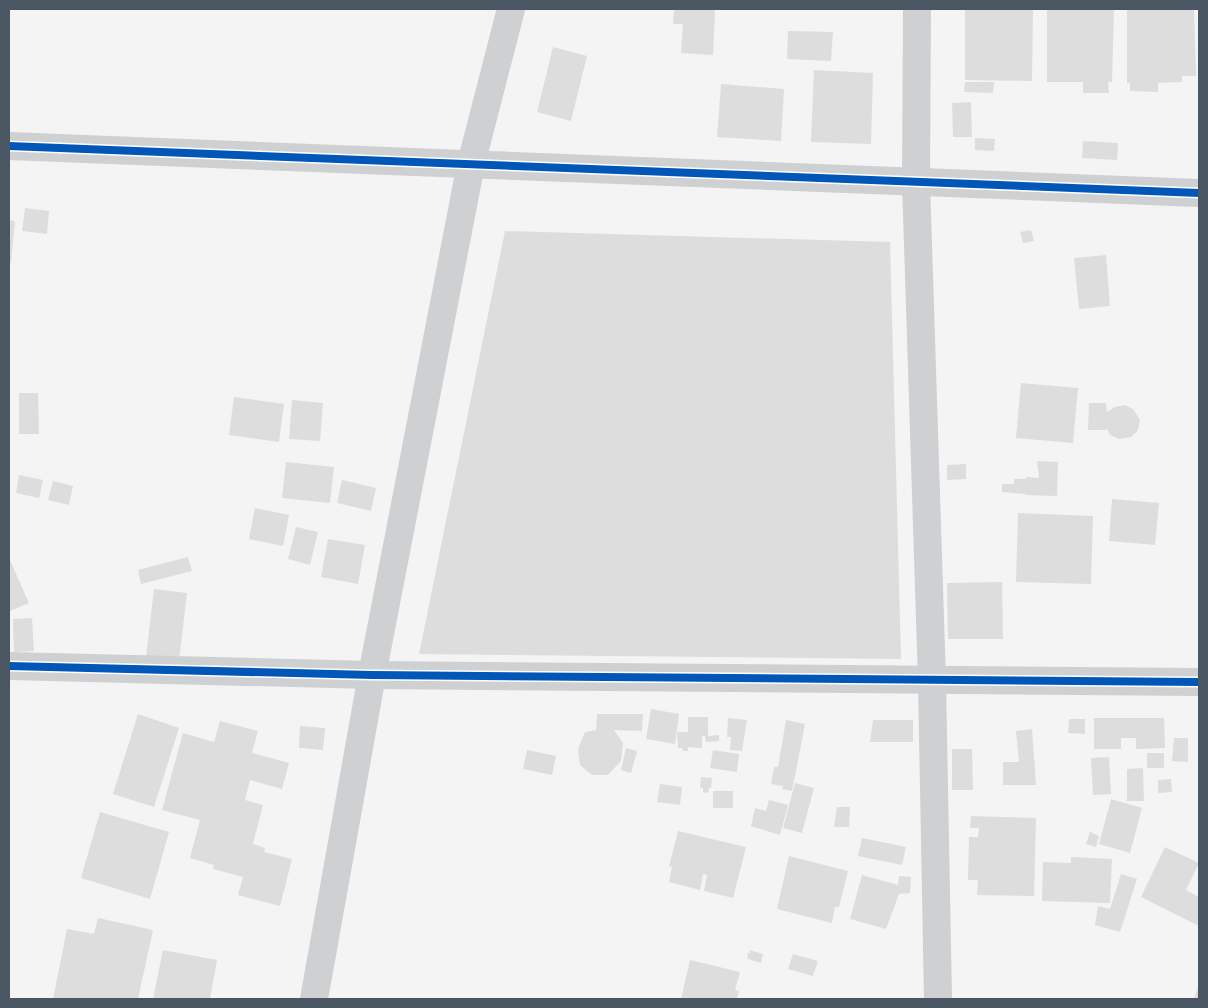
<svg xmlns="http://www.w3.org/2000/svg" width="1208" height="1008" font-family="Overpass,sans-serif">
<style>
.building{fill:#ddddde}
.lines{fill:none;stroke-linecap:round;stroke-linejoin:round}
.minor{stroke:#ced0d2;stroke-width:28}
.cycleway-casing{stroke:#fff;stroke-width:11}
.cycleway{stroke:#0057b8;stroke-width:8}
</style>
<rect width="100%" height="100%" fill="#f4f4f4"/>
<!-- building -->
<g class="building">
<path d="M 674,9 L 715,9 L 713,55 L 681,53 L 683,24 L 673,24 Z"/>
<path d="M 965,9 L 1033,9 L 1032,81 L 965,80 Z"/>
<path d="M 1047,9 L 1114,9 L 1112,82 L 1108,82 L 1109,93 L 1083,93 L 1083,82 L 1047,82 Z"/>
<path d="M 1127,9 L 1194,9 L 1196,76 L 1182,76 L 1182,82 L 1158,83 L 1158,92 L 1130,91 L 1130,83 L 1127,83 Z"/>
<path d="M 788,31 L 833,32 L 831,61 L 787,59 Z"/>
<path d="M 553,47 L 587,56 L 571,121 L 537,112 Z"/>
<path d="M 814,70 L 873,73 L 871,144 L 811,142 Z"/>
<path d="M 965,82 L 994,82 L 993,93 L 964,92 Z"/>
<path d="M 721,84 L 784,89 L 781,141 L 717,137 Z"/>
<path d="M 971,102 L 972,137 L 953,137 L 952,103 Z"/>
<path d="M 975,138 L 995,139 L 994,151 L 975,150 Z"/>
<path d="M 1083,141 L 1118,143 L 1117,160 L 1082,158 Z"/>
<path d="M 25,208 L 49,211 L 47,234 L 22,231 Z"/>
<path d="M 9,220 L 15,221 L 11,263 L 9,263 Z"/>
<path d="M 1031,230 L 1034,241 L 1023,243 L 1020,232 Z"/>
<path d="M 505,231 L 890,242 L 901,659 L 419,654 Z"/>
<path d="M 1106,255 L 1110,306 L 1079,309 L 1074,258 Z"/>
<path d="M 1021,383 L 1078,388 L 1073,443 L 1016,438 Z"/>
<path d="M 19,393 L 38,393 L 39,434 L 19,434 Z"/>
<path d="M 234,397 L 284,404 L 279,442 L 229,435 Z"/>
<path d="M 292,400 L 323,403 L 320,441 L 289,439 Z"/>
<path d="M 1089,403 L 1106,403 L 1107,412 L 1115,407 L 1125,405 L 1133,409 L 1140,420 L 1138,430 L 1131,437 L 1119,439 L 1110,435 L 1106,427 L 1106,430 L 1088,430 Z"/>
<path d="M 1037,461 L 1058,462 L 1057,496 L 1025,495 L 1025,494 L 1002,492 L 1002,484 L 1014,484 L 1014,479 L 1026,479 L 1026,477 L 1039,478 Z"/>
<path d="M 286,462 L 334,467 L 330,503 L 282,498 Z"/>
<path d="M 966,464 L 966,479 L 947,480 L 947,465 Z"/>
<path d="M 19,475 L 43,480 L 39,498 L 16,493 Z"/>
<path d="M 342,480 L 376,488 L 371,511 L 337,503 Z"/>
<path d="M 53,481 L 73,486 L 69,505 L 48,500 Z"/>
<path d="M 1112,499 L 1159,503 L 1155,545 L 1109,541 Z"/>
<path d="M 255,508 L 289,515 L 283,546 L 249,539 Z"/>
<path d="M 1018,513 L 1093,516 L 1091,584 L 1016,582 Z"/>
<path d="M 296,527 L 318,532 L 310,565 L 288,559 Z"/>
<path d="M 328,539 L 365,545 L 358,584 L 321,577 Z"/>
<path d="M 188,557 L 192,571 L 141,584 L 138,570 Z"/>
<path d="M 9,558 L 29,603 L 10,611 L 9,608 Z"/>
<path d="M 1002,582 L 1003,639 L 948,639 L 947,583 Z"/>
<path d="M 154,589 L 187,593 L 179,661 L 146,657 Z"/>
<path d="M 32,618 L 34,651 L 14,652 L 13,619 Z"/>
<path d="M 651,709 L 679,714 L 675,744 L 646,739 Z"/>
<path d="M 138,714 L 179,728 L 154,807 L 113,794 Z"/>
<path d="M 597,714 L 643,714 L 642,731 L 614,730 L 623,743 L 621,761 L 608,775 L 592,775 L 580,765 L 578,749 L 585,732 L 596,730 Z"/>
<path d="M 688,717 L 708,717 L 708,736 L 719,735 L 719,741 L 706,742 L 705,736 L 702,736 L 702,748 L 688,747 L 688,751 L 683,751 L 682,748 L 678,748 L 677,732 L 688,732 Z"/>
<path d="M 728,718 L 747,720 L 742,751 L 730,750 L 731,737 L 727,737 Z"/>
<path d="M 1094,718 L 1164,718 L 1165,748 L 1136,749 L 1136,738 L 1121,738 L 1121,749 L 1094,749 Z"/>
<path d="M 1069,719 L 1085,719 L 1085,734 L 1068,733 Z"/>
<path d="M 786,720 L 805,724 L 792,791 L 782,789 L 783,786 L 771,784 L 774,767 L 778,767 Z"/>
<path d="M 873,720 L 913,720 L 913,742 L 870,742 Z"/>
<path d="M 220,721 L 258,731 L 252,753 L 289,763 L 282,789 L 250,780 L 245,800 L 263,805 L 253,844 L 265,848 L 264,852 L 292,859 L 280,906 L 238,895 L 243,877 L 213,869 L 214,865 L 190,858 L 200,820 L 162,810 L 183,733 L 214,742 Z"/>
<path d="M 300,726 L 325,728 L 323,750 L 299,748 Z"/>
<path d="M 1032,729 L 1036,785 L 1003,785 L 1003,762 L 1019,762 L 1016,731 Z"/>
<path d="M 1174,738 L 1188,738 L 1188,762 L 1172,761 Z"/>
<path d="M 626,748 L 637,751 L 631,773 L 621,770 Z"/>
<path d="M 952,749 L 972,749 L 973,790 L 952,790 Z"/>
<path d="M 527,750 L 556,756 L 552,775 L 523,769 Z"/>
<path d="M 713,750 L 739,754 L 737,772 L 710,768 Z"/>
<rect x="1147" y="753" width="17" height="15"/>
<path d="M 1109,757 L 1111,794 L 1093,795 L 1091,758 Z"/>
<path d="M 1143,768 L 1144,801 L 1127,801 L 1127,769 Z"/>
<path d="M 701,777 L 712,778 L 711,788 L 709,788 L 708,793 L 703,792 L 703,788 L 700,788 Z"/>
<path d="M 1171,779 L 1172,792 L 1158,793 L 1158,780 Z"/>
<path d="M 795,783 L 814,788 L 802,833 L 783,828 Z"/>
<path d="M 660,784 L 682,787 L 680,805 L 657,802 Z"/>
<rect x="713" y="791" width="20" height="17"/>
<path d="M 1111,799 L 1142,808 L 1130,853 L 1099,844 Z"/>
<path d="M 769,800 L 788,805 L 780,835 L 751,826 L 755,808 L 766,811 Z"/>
<path d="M 837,807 L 850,807 L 849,827 L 834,827 Z"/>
<path d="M 100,812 L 169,832 L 150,899 L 81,878 Z"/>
<path d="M 971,816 L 1036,818 L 1034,896 L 977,895 L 978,880 L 968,880 L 969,837 L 978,837 L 979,828 L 970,828 Z"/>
<path d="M 678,831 L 746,847 L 733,898 L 704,891 L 707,875 L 703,874 L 700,890 L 669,882 L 672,867 L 669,866 Z"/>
<path d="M 1090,832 L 1099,836 L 1096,847 L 1086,844 Z"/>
<path d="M 862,838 L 906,847 L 902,865 L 858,856 Z"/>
<path d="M 1165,847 L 1199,863 L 1186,890 L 1199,897 L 1199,926 L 1141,897 Z"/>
<path d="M 789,856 L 848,871 L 839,907 L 835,907 L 832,923 L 777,909 Z"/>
<path d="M 1071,857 L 1112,859 L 1110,903 L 1042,901 L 1043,862 L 1071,863 Z"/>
<path d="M 1121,874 L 1137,879 L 1120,932 L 1095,925 L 1098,906 L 1110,909 Z"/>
<path d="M 862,875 L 898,885 L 899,876 L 911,877 L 910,893 L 899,894 L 886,929 L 850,919 Z"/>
<path d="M 98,918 L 153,930 L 138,999 L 53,999 L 67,929 L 94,934 Z"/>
<path d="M 163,950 L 217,960 L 210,999 L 153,999 Z"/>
<path d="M 750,950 L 763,954 L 761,963 L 748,959 L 747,953 L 750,953 Z"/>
<path d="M 793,954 L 818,961 L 813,976 L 788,969 Z"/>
<path d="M 690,960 L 740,972 L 735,990 L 739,991 L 737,999 L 681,999 Z"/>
<path d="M 1199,984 L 1199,999 L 1194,999 Z"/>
</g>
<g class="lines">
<!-- minor -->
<g class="minor">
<path d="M 917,9 L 916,182 L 932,681 L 938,999"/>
<path d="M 9,146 L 1199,193"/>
<path d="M 9,666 L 372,675 L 1199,682"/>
<path d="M 314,999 L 372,675 L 471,164 L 511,9"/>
</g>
<!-- cycleway casing -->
<g class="cycleway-casing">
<g id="cycleway">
<path d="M 9,146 L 1199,193"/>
<path d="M 9,666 L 372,675 L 1199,682"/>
</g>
</g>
<!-- cycleway -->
<use href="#cycleway" class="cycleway"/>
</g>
<!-- border -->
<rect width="1208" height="1008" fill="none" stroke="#4a5661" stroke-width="20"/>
</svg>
